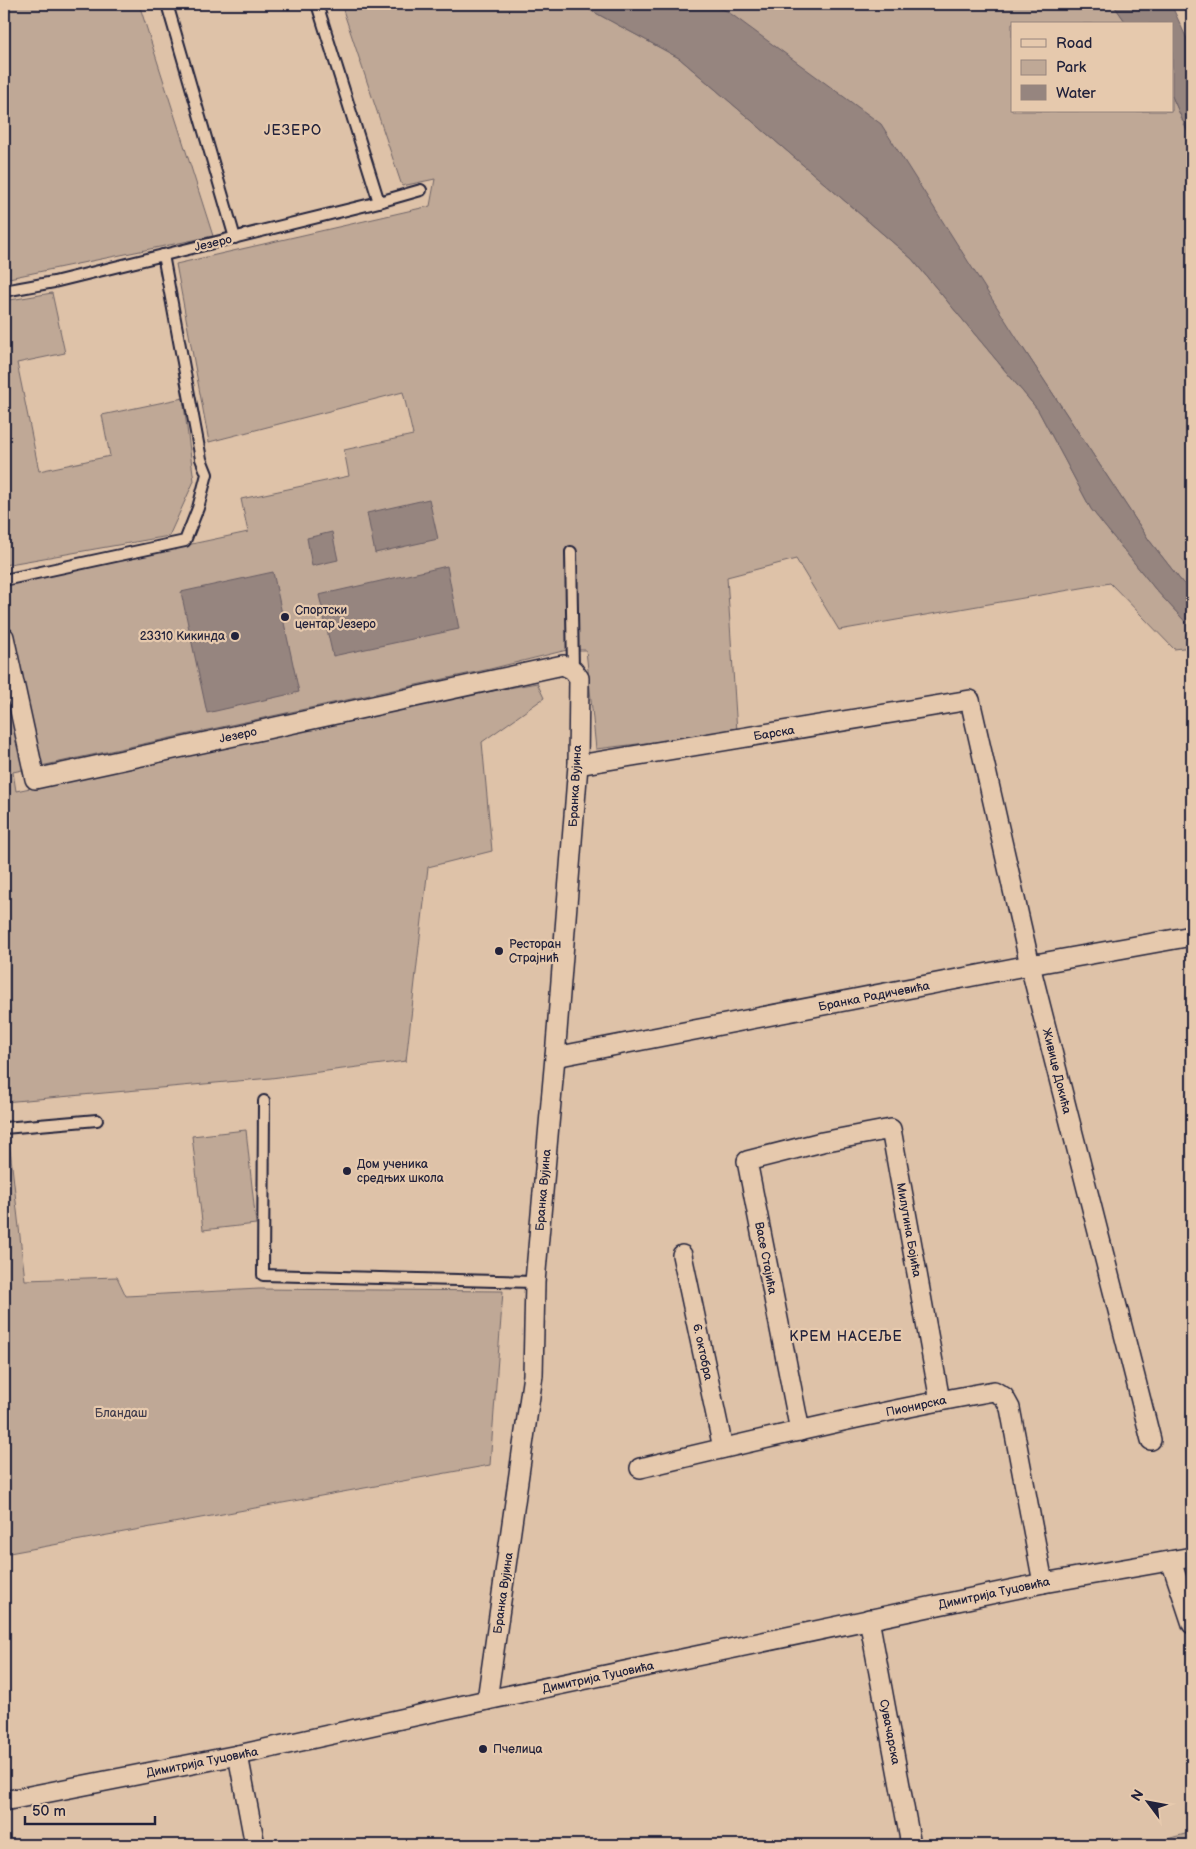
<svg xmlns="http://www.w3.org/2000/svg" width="1196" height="1849" font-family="'Balsamiq Sans',sans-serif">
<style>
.green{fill:#bfa896;stroke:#706568}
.water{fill:#96857f;stroke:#685d64}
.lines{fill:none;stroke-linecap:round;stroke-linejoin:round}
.lane-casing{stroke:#22223b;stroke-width:14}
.street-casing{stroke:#22223b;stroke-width:22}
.lane{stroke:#e6c9ad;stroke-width:10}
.street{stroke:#e6c9ad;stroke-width:19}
.poi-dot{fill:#22223b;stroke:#e6c9ad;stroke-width:2}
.labels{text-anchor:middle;stroke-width:4.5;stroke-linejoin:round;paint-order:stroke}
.street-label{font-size:12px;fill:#22223b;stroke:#e6c9ad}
.poi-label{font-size:12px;fill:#22223b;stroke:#e6c9ad;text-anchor:start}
.park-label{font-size:12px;fill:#413d4d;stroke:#e6c9ad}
.neighbourhood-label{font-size:14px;letter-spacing:1px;fill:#22223b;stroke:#e6c9ad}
</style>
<rect width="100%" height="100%" fill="#dec2a8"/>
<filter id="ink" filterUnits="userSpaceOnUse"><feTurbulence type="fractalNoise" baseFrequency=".02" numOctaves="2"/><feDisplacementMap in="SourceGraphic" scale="10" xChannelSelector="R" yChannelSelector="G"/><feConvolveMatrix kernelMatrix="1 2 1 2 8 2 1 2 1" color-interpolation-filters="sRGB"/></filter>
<g filter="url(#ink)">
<!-- green -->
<g class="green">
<path d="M 4,4 L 139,4 L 213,236 L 4,279 Z"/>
<path d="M 341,4 L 579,4 L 679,58 L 912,259 L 1038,410 L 1091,509 L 1156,590 L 1192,629 L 1192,647 L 1174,649 L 1110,583 L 839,630 L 796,559 L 727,577 L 737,732 L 596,749 L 586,650 L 567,650 L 490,669 L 13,772 L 16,791 L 470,695 L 537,683 L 544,698 L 482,742 L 492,851 L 428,867 L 406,1061 L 271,1078 L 4,1102 L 4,584 L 248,532 L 241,499 L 349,476 L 344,450 L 413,435 L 403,392 L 209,442 L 176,264 L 430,206 L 435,179 L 402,186 Z"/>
<path d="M 708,4 L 1113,4 L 1127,24 L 1012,24 L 1012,111 L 1172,111 L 1172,96 L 1192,142 L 1192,591 L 1182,582 L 1149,540 L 1023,348 L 727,11 Z"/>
<path d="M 52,293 L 65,353 L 17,363 L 39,471 L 110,456 L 102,415 L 183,398 L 194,481 L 169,536 L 4,565 L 4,301 Z"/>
<path d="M 246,1130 L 256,1224 L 203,1230 L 192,1136 Z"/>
<path d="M 9,1140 L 25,1280 L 117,1277 L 126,1296 L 259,1289 L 503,1291 L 490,1465 L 4,1554 L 4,1141 Z"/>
<path d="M 1192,1832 L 1192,1845 L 1146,1845 Z"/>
</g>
<!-- water -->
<g class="water">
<path d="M 579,4 L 707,4 L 727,11 L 881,124 L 1023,348 L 1149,540 L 1182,582 L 1192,591 L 1192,629 L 1156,590 L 1091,509 L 1038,410 L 912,259 L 679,58 Z"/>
<path d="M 1113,4 L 1171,4 L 1192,50 L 1192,142 L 1172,96 L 1172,24 L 1127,24 Z"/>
<path d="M 429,499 L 438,539 L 375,553 L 367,513 Z"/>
<path d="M 332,532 L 338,560 L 312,566 L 307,538 Z"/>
<path d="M 447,566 L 459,629 L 333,656 L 319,595 Z"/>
<path d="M 273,572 L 299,692 L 207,713 L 181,592 Z"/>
</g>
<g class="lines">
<!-- lane casing -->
<g class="lane-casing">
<g id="lane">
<path d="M 167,4 L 235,238"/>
<path d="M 317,4 L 379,202"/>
<path d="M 4,291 L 54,282 L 379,202 L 421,190"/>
<path d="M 571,552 L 573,670"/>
<path d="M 4,580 L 185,541 L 198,508 L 207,474 L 201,459 L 163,255"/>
<path d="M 264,1101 L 263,1275 L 535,1282"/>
<path d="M 4,1128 L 97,1120"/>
</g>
</g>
<!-- street casing -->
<g class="street-casing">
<g id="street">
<path d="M 4,637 L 35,779 L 563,665 L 573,670 L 579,678 L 578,765 L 555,1057 L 535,1282 L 533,1375 L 487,1700"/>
<path d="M 578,765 L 970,700 L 1030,965 L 1151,1440"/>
<path d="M 555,1057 L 1030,965 L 1192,936"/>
<path d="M 682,1255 L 723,1448"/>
<path d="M 800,1431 L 747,1161 L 822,1142 L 891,1129 L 940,1401"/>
<path d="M 640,1468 C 758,1440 875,1412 994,1391 L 1004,1397 L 1010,1408 L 1043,1583"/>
<path d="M 1171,1561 L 1192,1624"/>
<path d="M 869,1619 L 911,1845"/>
<path d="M 238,1755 L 255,1845"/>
<path d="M 4,1801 L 238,1755 L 487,1700 L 1043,1583 L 1192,1557"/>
</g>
</g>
<!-- lane -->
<use href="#lane" class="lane"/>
<!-- street -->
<use href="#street" class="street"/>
</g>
</g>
<!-- markers -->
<g class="poi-dot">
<circle cx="285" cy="617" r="5"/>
<circle cx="235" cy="636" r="5"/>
<circle cx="499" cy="951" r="5"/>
<circle cx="347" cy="1171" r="5"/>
<circle cx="483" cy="1749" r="5"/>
</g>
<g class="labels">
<!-- street labels -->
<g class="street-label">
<text transform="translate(213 243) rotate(-13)" y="4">Језеро</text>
<text transform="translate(774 733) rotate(-9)" y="4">Барска</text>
<text transform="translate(238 735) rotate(-12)" y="4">Језеро</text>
<text transform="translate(575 786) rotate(-87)" y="4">Бранка Вујина</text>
<text transform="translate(874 996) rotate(-11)" y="4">Бранка Радичевића</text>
<text transform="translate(1057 1071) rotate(76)" y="4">Живице Докића</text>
<text transform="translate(543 1190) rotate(-85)" y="4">Бранка Вујина</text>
<text transform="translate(909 1230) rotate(80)" y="4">Милутина Бојића</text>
<text transform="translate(766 1258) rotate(79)" y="4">Васе Стајића</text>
<text transform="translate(703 1352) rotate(78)" y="4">6. октобра</text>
<text transform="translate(916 1406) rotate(-12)" y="4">Пионирска</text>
<text transform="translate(503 1593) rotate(-82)" y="4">Бранка Вујина</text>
<text transform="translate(994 1593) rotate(-12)" y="4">Димитрија Туцовића</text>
<text transform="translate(598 1677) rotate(-12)" y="4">Димитрија Туцовића</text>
<text transform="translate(890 1732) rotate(79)" y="4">Сувачарска</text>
<text transform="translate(202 1762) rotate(-11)" y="4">Димитрија Туцовића</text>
</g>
<!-- poi labels -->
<g class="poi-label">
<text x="295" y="614">Спортски<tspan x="295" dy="14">центар Језеро</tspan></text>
<text x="225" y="640" text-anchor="end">23310 Кикинда</text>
<text x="509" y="948">Ресторан<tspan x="509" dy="14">Страјнић</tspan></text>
<text x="357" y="1168">Дом ученика<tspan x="357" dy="14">средњих школа</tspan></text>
<text x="493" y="1753">Пчелица</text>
</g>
<!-- park labels -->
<g class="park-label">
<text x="121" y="1417">Бландаш</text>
</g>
<!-- neighbourhood labels -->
<g class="neighbourhood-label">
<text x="293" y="135">ЈЕЗЕРО</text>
<text x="846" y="1341">КРЕМ НАСЕЉЕ</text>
</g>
</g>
<!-- margin -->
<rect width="1196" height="1849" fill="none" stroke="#e6c9ad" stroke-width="20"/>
<rect x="10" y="10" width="1176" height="1829" fill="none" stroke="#22223b" stroke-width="2" filter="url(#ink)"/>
<!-- legend -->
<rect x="1011" y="22" width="162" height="90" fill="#e6c9ad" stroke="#98867f"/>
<rect x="1021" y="39" width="25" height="8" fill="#e6c9ad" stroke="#98867f"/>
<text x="1056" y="48" font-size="15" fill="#22223b">Road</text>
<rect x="1021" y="60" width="25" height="15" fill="#bfa896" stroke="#98867f"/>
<text x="1056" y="72" font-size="15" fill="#22223b">Park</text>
<rect x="1021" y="85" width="25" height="15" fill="#96857f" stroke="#98867f"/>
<text x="1056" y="98" font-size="15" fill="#22223b">Water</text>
<!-- north arrow -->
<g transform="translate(1148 1802) rotate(302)" stroke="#e6c9ad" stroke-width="4" paint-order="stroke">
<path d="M0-4L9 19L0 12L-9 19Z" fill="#22223b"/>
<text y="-8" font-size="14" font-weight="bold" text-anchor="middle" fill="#22223b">N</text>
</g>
<!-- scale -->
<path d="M25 1816v8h130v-8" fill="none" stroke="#22223b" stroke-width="2.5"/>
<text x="32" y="1816" font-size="15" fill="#22223b" stroke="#e6c9ad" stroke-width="4" paint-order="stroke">50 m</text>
</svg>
